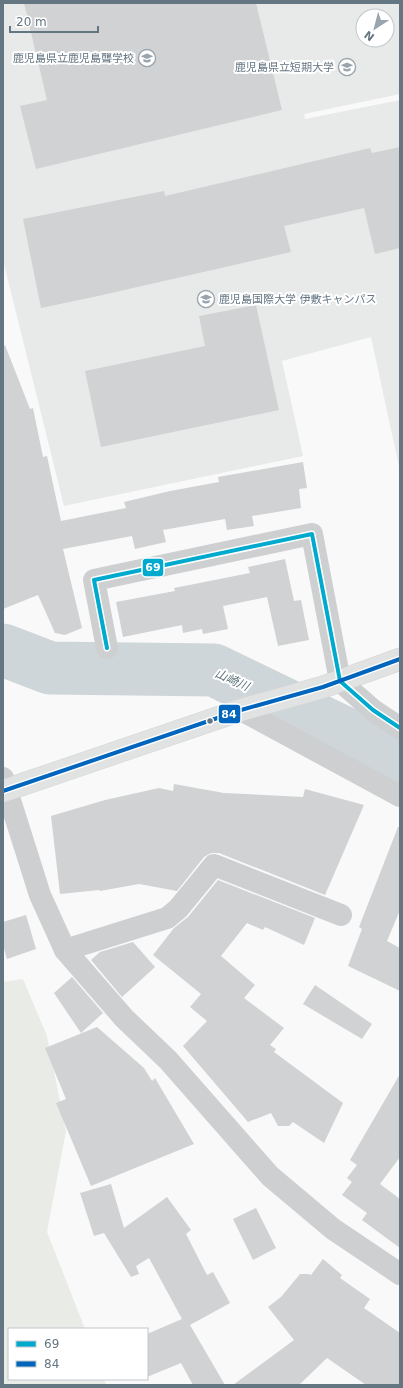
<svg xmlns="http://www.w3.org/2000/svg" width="403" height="1388" font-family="'DejaVu Sans','Noto Sans JP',sans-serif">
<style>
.built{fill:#e8e9e9;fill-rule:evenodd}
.green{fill:#e8ebe6}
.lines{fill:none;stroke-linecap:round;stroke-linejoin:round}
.river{stroke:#ced6d9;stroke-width:53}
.building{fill:#d0d2d3}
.major-casing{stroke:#d5d6d7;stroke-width:23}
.minor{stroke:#cecfd0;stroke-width:22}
.major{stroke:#e1e2e2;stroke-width:22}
.bus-1-casing{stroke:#fff;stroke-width:7}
.bus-2-casing{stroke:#fff;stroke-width:7}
.bus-1{stroke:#00a9ce;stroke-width:4}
.bus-2{stroke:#0065bd;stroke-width:4}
.bus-dot{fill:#657683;stroke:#fff;stroke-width:1.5}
.labels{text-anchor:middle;stroke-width:4;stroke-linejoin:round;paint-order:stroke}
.poi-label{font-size:11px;fill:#657683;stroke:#fff;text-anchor:end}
.water-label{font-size:12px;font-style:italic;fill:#60757c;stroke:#fff}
.line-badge{stroke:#fff;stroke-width:1.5}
.badge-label{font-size:11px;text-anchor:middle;font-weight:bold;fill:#fff}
</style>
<rect width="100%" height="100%" fill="#f9f9f9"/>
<!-- built -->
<path class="built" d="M 3,3 L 400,3 L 400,94 L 304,114 L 305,119 L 400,100 L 400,471 L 371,337 L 282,361 L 303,456 L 64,506 L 3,260 ZM 363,16 L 387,16 L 387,40 L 363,40 Z"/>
<!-- green -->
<path class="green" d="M 23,979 L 47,1036 L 66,1131 L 47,1232 L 85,1329 L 9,1329 L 9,1379 L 104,1379 L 106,1385 L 3,1385 L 3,982 Z"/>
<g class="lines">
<!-- river -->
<path class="river" d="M 3,650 L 50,668 L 214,670 L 400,760"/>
</g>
<!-- building -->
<g class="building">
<path d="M 24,3 L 256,3 L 282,110 L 36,169 L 20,106 L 47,100 Z"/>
<path d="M 400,147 L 400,248 L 375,254 L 364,208 L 284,226 L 291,252 L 98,296 L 41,308 L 23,219 L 164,191 L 165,196 L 370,148 L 372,153 Z"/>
<path d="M 256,305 L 279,410 L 101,447 L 85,371 L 205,346 L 199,316 Z"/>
<path d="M 5,345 L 30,409 L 33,408 L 43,457 L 47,456 L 61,521 L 126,508 L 124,502 L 170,491 L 219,482 L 218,477 L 303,462 L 307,488 L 299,489 L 301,508 L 252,516 L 254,526 L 227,530 L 225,519 L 163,530 L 166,542 L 135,549 L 132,536 L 63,549 L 82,628 L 65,635 L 55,633 L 38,595 L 3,609 L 3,346 Z"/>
<path d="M 285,559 L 294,601 L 301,600 L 309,640 L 278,646 L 267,597 L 223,606 L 228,629 L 203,634 L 202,629 L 183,633 L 182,625 L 123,637 L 116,602 L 175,591 L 174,588 L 250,573 L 248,567 Z"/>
<path d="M 174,784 L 224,793 L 303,797 L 305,789 L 364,805 L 325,895 L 219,853 L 211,853 L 204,857 L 177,891 L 139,884 L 100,891 L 99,890 L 60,894 L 51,816 L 105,800 L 159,788 L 173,791 Z"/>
<path d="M 398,827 L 400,827 L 400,910 L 387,941 L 400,948 L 400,991 L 348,966 L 362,929 L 359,927 Z"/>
<path d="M 218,880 L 315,918 L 304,945 L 265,927 L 263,930 L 247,923 L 221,956 L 255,985 L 244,998 L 284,1028 L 270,1045 L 276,1049 L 274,1052 L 343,1103 L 324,1143 L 293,1122 L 289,1126 L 278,1126 L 271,1113 L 248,1122 L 183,1046 L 207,1021 L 190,1007 L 201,994 L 153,955 L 174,928 L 188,917 Z"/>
<path d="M 26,915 L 36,949 L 7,959 L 3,945 L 3,922 Z"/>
<path d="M 133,942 L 155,967 L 122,997 L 91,960 L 100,952 Z"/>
<path d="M 72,977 L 103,1013 L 81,1033 L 54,993 Z"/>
<path d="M 315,985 L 372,1024 L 362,1039 L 303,1004 Z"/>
<path d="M 97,1027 L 144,1068 L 152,1081 L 155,1078 L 194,1144 L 91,1186 L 56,1103 L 66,1099 L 45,1048 Z"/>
<path d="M 400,1074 L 400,1157 L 380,1184 L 400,1199 L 400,1248 L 362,1220 L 367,1213 L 342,1195 L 352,1182 L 347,1178 L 357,1165 L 350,1160 Z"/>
<path d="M 111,1184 L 124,1228 L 167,1197 L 191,1230 L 186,1234 L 207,1275 L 213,1272 L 230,1303 L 190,1325 L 225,1385 L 193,1385 L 181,1363 L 147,1377 L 147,1334 L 182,1319 L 149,1258 L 136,1266 L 139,1274 L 131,1277 L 104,1233 L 94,1236 L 80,1193 Z"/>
<path d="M 256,1208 L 276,1248 L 253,1260 L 233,1219 Z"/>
<path d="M 323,1259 L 342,1275 L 340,1278 L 370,1299 L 364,1308 L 400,1333 L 400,1385 L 366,1385 L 327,1358 L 299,1385 L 233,1385 L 294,1340 L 268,1307 L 281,1297 L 300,1274 L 309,1274 L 311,1275 Z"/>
</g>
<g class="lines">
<!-- major casing -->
<g class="major-casing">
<path id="major" d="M 3,791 L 241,710 L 323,687 L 400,659"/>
</g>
<!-- minor -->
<g class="minor">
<path d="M 107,648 L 94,580 L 312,534 L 340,681 L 373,710 L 400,728"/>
<path d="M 241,710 L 400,796"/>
<path d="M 3,778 L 40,895 L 65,950 L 124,1018 L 168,1060 L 270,1176 L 333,1229 L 400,1274"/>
<path d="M 65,950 L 167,918 L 178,909 L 214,865 L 341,915"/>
</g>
<!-- major -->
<use href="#major" class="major"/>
<!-- bus-1 casing -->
<g class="bus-1-casing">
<path id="bus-1" d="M 107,648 L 94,580 L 312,534 L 340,681 L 373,710 L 400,728"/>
</g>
<!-- bus-2 casing -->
<g class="bus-2-casing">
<path id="bus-2" d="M 3,791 L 241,710 L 323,687 L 400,659"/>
</g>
<!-- bus-1 -->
<use href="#bus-1" class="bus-1"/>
<!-- bus-2 -->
<use href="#bus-2" class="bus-2"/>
</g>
<!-- icons -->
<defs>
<g id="school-ring" transform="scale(0.9)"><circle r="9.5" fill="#fff" stroke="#99a4ac" stroke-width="1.5"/><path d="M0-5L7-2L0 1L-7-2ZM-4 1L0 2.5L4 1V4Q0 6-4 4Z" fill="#99a4ac"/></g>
<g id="university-ring" transform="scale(0.9)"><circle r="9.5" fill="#fff" stroke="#99a4ac" stroke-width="1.5"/><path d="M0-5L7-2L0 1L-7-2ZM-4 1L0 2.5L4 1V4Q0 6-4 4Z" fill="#99a4ac"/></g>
</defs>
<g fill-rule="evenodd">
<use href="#school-ring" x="147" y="58"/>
<use href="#university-ring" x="347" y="67"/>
<use href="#university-ring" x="206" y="299"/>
</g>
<!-- markers -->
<circle class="bus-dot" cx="210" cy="721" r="3.5"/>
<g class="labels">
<!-- poi labels -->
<g class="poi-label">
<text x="134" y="62">鹿児島県立鹿児島聾学校</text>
<text x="334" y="71">鹿児島県立短期大学</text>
<text x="219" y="303" text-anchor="start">鹿児島国際大学 伊敷キャンパス</text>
</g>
<!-- water labels -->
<g class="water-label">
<text transform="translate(232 680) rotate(24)" y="4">山崎川</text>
</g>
</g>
<g class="line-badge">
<rect x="142" y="558" width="22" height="19" rx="4" fill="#00a9ce"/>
<rect x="218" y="704" width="23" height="20" rx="4" fill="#0065bd"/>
</g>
<g class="badge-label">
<text x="153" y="571">69</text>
<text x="229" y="718">84</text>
</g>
<!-- border -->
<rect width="403" height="1388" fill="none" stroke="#657683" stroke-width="8"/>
<!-- legend -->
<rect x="8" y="1328" width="140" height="52" fill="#ffffff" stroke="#c1c8cd"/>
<rect x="16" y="1341" width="20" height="6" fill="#00a9ce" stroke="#c1c8cd"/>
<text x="44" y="1348" font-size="12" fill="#657683">69</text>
<rect x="16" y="1361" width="20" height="6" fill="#0065bd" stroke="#c1c8cd"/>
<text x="44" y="1368" font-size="12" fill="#657683">84</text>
<!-- north arrow -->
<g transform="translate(375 28) rotate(216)"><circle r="19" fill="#ffffff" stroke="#c1c8cd"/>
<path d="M0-3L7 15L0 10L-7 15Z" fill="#99a4ac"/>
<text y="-6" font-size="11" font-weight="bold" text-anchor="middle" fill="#657683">N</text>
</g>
<!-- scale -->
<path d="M10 26v6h88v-6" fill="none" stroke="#657683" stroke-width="2"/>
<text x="16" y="26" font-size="12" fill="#657683" stroke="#ffffff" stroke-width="3" paint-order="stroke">20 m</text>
</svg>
